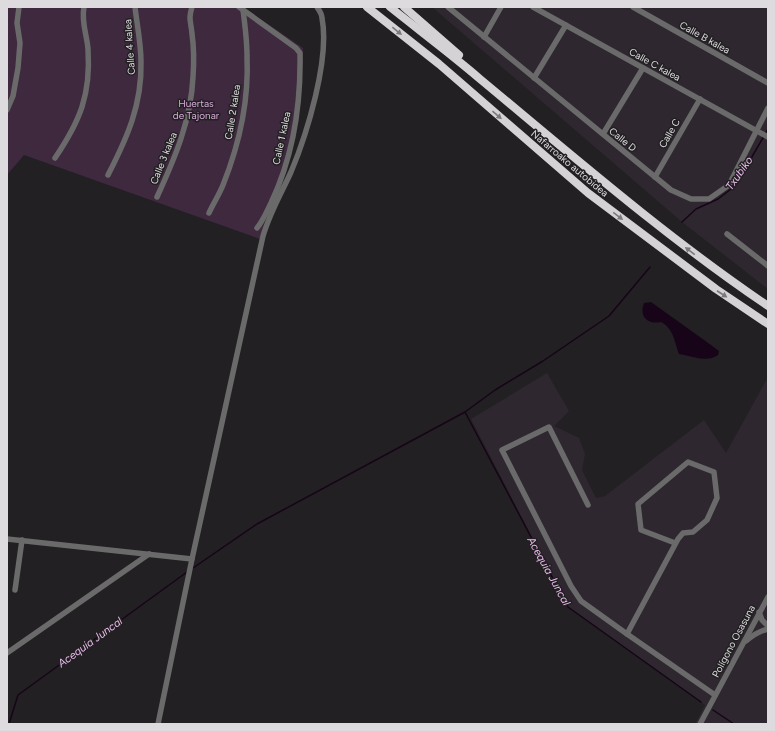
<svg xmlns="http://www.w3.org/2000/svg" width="775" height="731" font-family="Figtree,sans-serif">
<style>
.built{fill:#2e272f}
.green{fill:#3e293f}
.water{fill:#170419}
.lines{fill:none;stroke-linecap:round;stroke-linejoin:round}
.stream{stroke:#170419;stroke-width:1.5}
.minor{stroke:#6b6a6b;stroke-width:5.5}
.highway{stroke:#d5d2d5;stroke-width:8}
.oneway{fill:#7c797c}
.labels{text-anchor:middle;stroke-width:3;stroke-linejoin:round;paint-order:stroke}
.street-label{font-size:10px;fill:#dddbdd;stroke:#222022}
.park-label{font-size:10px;fill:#daacdd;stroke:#222022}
.water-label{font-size:11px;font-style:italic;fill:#ecbdee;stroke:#222022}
</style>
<rect width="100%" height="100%" fill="#222022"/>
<!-- built -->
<g class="built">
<path d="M 432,7 L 768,7 L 768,289 L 682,222 Z"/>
<path d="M 547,373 L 569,411 L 554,426 L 579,438 L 585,454 L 582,470 L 596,498 L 605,496 L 704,420 L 726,453 L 768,377 L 768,724 L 695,724 L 705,705 L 568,607 L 471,419 Z"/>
</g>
<!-- green -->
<path class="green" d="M 7,7 L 243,7 L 303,48 L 301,97 L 293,145 L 266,216 L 260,239 L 24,155 L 7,175 Z"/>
<!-- water -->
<path class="water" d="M 651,302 L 711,345 L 719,351 L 718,355 C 707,363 691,356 679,354 C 674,341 674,329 661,322 C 647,325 639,316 644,303 Z"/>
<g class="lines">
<!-- stream -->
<g class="stream">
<path d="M 682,222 L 696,209 L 718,199 L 731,189 L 742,174 L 768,129"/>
<path d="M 465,412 L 568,607 L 701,702"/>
<path d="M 193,568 L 257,524 L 465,412 L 495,390 L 543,361 L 609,316 L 650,267"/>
<path d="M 713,710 L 734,724"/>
<path d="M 9,724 L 18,695 L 187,572"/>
</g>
<!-- minor -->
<g class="minor">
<path d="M 239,7 L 296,48 L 300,53 C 301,104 293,157 271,203 C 267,211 263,221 257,228"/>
<path d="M 448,7 L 671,190 L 691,199 L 709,199 L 729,185 L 768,108"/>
<path d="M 533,7 L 768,137"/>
<path d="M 633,7 L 768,83"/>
<path d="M 484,37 L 501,7"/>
<path d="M 534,78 L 566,25"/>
<path d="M 7,110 L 13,96 L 18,68 L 20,43 L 17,23 L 19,7"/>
<path d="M 603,134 L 643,68"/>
<path d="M 55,158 C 80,121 91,95 88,49 C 87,35 81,22 84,7"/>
<path d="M 108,175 C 127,138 142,105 141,62 C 141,43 137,25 135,7"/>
<path d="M 655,177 L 700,99"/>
<path d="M 157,197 C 175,158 191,120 193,77 C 194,63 194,48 192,34 C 191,21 188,20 192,7"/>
<path d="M 209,213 C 213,204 219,195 223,185 C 239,145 249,99 247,56 C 247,40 245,25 243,10"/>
<path d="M 727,234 L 768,266"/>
<path d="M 588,505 L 549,427 L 502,450 L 571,586 L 581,601 L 627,634 L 678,539 L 683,533 L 693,532 L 707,520 L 717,498 L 714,472 L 688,462 L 638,504 L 641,530 L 675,543"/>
<path d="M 7,539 L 192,559"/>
<path d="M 15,590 L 22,540"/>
<path d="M 759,612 L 762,620 L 768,626"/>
<path d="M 627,634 L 715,695"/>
<path d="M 746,641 C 753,635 759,631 768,629"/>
<path d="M 7,653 L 149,554"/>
<path d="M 158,724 L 192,559 L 263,236 C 270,212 281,194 291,172 C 307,134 330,59 322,18 C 322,14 319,10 317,7"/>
<path d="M 700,724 L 768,597"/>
</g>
<!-- highway -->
<g class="highway">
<path d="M 367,7 L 439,64 L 588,193 L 716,289 L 768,324"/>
<path d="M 390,7 C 420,31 451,54 480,79 C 574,157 666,237 768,306"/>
<path d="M 404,7 L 459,55"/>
</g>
</g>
<!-- one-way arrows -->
<defs><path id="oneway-solid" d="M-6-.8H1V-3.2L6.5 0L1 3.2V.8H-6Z"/></defs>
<g class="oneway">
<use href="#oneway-solid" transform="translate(397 31) rotate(39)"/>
<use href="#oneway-solid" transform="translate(497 115) rotate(41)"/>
<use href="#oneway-solid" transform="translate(618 216) rotate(37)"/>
<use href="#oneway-solid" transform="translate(690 251) rotate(-143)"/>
<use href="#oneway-solid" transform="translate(722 294) rotate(33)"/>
</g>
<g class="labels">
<!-- street labels -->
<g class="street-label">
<text transform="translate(705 37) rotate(29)" y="4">Calle B kalea</text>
<text transform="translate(129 47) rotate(-94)" y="4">Calle 4 kalea</text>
<text transform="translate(655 64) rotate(29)" y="4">Calle C kalea</text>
<text transform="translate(232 112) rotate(-81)" y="4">Calle 2 kalea</text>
<text transform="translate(669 133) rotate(-60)" y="4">Calle C</text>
<text transform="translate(281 138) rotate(-78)" y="4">Calle 1 kalea</text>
<text transform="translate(623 139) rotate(39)" y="4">Calle D</text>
<text transform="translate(163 158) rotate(-68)" y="4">Calle 3 kalea</text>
<text transform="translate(570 163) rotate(40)" y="4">Nafarroako autobidea</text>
<text transform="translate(733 641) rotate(-62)" y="4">Polígono Osasuna</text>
</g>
<!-- park labels -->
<g class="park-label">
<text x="196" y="107">Huertas<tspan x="196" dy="12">de Tajonar</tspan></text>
</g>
<!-- water labels -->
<g class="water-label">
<text transform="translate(739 173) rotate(-55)" y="4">Txubiko</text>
<text transform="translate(549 571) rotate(61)" y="4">Acequia Juncal</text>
<text transform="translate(90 642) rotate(-36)" y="4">Acequia Juncal</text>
</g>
</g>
<!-- border -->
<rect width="775" height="731" fill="none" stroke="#dddbdd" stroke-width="16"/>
</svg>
